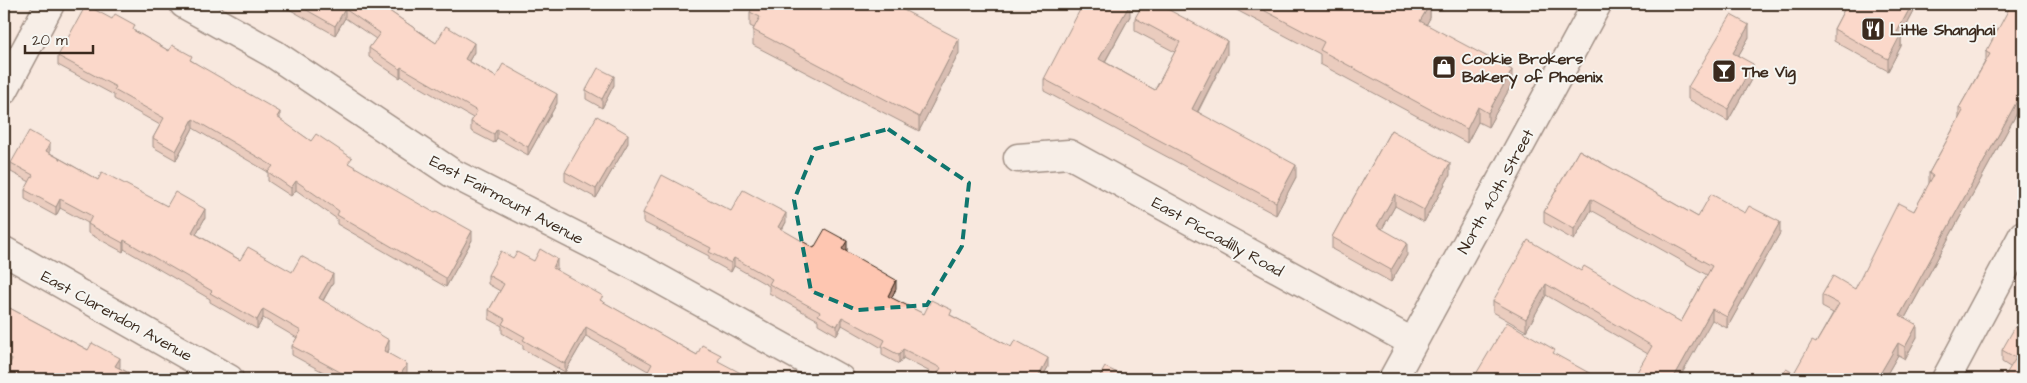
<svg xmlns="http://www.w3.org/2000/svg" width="2027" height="383" font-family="'Architects Daughter',sans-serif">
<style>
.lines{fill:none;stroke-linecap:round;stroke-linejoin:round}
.minor-casing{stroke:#3b2a1e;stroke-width:31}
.major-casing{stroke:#3b2a1e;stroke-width:31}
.minor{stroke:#f6f6f2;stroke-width:28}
.major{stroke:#f6f6f2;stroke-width:28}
.wall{fill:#daaa98;stroke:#3b2a1e}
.shaded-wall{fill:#b28b7c;stroke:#3b2a1e}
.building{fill:#fec6b1;stroke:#3b2a1e}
.marked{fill:none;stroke:#0f766e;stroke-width:4;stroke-dasharray:10 6;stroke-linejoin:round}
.labels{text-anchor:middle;stroke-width:4;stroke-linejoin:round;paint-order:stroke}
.poi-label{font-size:16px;font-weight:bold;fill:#3b2a1e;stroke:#f6f6f2;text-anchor:start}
.street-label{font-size:16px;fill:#3b2a1e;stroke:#f6f6f2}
</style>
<rect width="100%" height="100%" fill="#f8e8de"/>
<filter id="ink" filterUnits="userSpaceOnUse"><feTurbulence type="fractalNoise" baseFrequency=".02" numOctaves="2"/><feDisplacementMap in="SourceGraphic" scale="10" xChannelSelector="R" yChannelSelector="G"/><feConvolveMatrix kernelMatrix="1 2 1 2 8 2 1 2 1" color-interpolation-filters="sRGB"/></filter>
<g filter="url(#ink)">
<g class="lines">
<!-- minor casing -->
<g class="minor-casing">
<g id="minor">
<path d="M 184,4 L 274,54 L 452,173 L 643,270 L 840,379"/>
<path d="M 4,90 L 50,4"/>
<path d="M 1018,158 L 1069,154 L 1412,342"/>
<path d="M 4,251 L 229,379"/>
<path d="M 1946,379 L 2023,235"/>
</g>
</g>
<!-- major casing -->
<g class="major-casing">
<path id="major" d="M 1393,379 L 1597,4"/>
</g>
<!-- minor -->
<use href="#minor" class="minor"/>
<!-- major -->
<use href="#major" class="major"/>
</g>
<!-- wall -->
<g class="wall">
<path d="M 280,4 L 379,4 L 436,43 L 474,52 L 469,61 L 496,77 L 557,103 L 528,155 L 497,138 L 494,143 L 471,131 L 471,122 L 473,118 L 401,76 L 400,78 L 369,57 L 369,48 L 376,39 L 345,18 L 335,35 Z"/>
<path d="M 1225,4 L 1430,4 L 1430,18 L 1426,25 L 1512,84 L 1488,127 L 1478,122 L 1467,143 L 1320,64 L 1320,54 Z"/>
<path d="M 1847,4 L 1918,4 L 1901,36 L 1901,46 L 1888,71 L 1834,41 L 1834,29 Z"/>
<path d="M 750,12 L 959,53 L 919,131 L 753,45 L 753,30 L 754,28 L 750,26 Z"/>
<path d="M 2023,14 L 2023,102 L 1905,318 L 1917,337 L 1905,359 L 1898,355 L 1884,379 L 1780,379 L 1794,373 L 1816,343 L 1833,313 L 1822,307 L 1822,295 L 1855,289 L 1914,211 L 1929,184 L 1929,173 L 1959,118 L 1959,108 L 1986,60 L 1986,52 Z"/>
<path d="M 1130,16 L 1105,62 L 1155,90 L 1175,52 L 1135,31 L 1135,18 L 1227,54 L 1198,112 L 1296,177 L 1276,215 L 1044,91 L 1044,79 Z"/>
<path d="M 135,31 L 169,51 L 192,61 L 311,141 L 472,240 L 446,287 L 337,224 L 337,219 L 296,190 L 291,196 L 268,181 L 268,172 L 193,128 L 176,160 L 153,147 L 153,138 L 160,125 L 114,99 L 114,95 L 58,65 L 58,56 Z"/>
<path d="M 1749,37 L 1738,56 L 1753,76 L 1728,121 L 1688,99 L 1688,87 Z"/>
<path d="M 614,85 L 602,108 L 586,99 L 586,90 Z"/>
<path d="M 1391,130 L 1450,175 L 1424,222 L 1395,206 L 1382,229 L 1407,255 L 1391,282 L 1332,249 L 1332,237 Z"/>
<path d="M 628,143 L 596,198 L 565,181 L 565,172 Z"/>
<path d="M 1579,150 L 1698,217 L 1780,233 L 1727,328 L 1712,320 L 1648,354 L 1546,295 L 1526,331 L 1493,312 L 1493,301 L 1581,271 L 1681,322 L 1707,275 L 1591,210 L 1574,240 L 1544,223 L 1544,212 Z"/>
<path d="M 50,152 L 50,153 L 98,180 L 167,206 L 205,218 L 196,234 L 240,260 L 333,283 L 323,301 L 389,349 L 388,353 L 407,373 L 403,379 L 336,379 L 292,355 L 292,346 L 297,338 L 263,318 L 257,329 L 210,302 L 210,299 L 124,249 L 123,252 L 88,233 L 88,223 L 60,208 L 56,216 L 25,199 L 25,190 L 30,182 L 11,172 L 11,163 Z"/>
<path d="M 731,211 L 786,222 L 782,230 L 814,248 L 847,250 L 846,252 L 896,289 L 891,298 L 924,314 L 952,316 L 1011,347 L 1048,367 L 1042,378 L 1045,379 L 938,379 L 938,376 L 903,358 L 899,364 L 882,355 L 882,348 L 842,325 L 837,335 L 818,324 L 818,320 L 769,293 L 769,286 L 734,266 L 731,272 L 709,260 L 709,256 L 643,222 L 643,213 Z"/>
<path d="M 513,258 L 534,261 L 557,268 L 556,270 L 603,302 L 697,355 L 721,355 L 648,371 L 586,336 L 565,372 L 523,349 L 523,345 L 502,333 L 502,326 L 489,319 L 489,310 L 500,291 L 488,284 L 488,275 Z"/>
<path d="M 4,305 L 120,367 L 119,368 L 141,379 L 4,379 L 4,375 L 9,366 L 4,363 Z"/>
<path d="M 2023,332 L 2023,379 L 2010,367 L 2002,362 L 2002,350 Z"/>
</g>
<!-- shaded-wall -->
<g class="shaded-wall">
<path d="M 1130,4 L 1130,16 L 1099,72 L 1099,59 Z"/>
<path d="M 1430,4 L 1430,18 L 1420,36 L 1420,21 Z"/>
<path d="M 1912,4 L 1918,4 L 1901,36 L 1901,46 L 1888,71 L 1888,59 L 1897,32 Z"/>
<path d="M 345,9 L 345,18 L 335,35 L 335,26 Z"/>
<path d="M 1749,25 L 1749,37 L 1733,65 L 1733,53 Z"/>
<path d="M 959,39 L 959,53 L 919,131 L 919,117 Z"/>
<path d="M 1227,41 L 1227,54 L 1192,122 L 1192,109 Z"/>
<path d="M 474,43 L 474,52 L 465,68 L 465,59 Z"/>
<path d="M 1753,64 L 1753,76 L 1728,121 L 1728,109 Z"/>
<path d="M 401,67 L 401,76 L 400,78 L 400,69 Z"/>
<path d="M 1512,70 L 1512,84 L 1488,127 L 1488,113 Z"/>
<path d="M 614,76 L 614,85 L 602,108 L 602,99 Z"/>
<path d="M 2023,90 L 2023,102 L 1900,327 L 1900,315 Z"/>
<path d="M 557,94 L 557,103 L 528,155 L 528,147 Z"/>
<path d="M 1478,107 L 1478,122 L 1467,143 L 1467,129 Z"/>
<path d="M 280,112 L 280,121 L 277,117 Z"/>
<path d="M 193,119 L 193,128 L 176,160 L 176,151 Z"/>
<path d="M 497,129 L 497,138 L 494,143 L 494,134 Z"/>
<path d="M 628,134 L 628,143 L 596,198 L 596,189 Z"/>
<path d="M 50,143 L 50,152 L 46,160 L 46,151 Z"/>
<path d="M 1450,163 L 1450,175 L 1424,222 L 1424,210 Z"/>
<path d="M 1296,165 L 1296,177 L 1276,215 L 1276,202 Z"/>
<path d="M 296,181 L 296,190 L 291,196 L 291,188 Z"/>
<path d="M 1395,194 L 1395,206 L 1377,238 L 1377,226 Z"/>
<path d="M 60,199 L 60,208 L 56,216 L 56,207 Z"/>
<path d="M 1591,199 L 1591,210 L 1574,240 L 1574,229 Z"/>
<path d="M 205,209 L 205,218 L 192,241 L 192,232 Z"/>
<path d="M 786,213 L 786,222 L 778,236 L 778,227 Z"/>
<path d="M 1780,222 L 1780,233 L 1727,328 L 1727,317 Z"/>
<path d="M 472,231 L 472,240 L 446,287 L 446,278 Z"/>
<path d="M 124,240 L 124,249 L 123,252 L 123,243 Z"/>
<path d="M 847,241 L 847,250 L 842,258 L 842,249 Z"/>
<path d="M 1407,243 L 1407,255 L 1391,282 L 1391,270 Z"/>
<path d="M 734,258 L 734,266 L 731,272 L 731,263 Z"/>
<path d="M 557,259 L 557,268 L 553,277 L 553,268 Z"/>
<path d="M 333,274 L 333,283 L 319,307 L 319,298 Z"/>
<path d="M 896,280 L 896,289 L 888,304 L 888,296 Z"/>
<path d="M 1546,284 L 1546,295 L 1526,331 L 1526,319 Z"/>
<path d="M 263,309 L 263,318 L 257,329 L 257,320 Z"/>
<path d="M 1712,309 L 1712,320 L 1679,379 L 1673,379 Z"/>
<path d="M 842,317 L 842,325 L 837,335 L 837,326 Z"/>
<path d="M 1917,325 L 1917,337 L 1905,359 L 1905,347 Z"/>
<path d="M 586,327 L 586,336 L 565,372 L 565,364 Z"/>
<path d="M 389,340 L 389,349 L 384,359 L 384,351 Z"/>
<path d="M 1898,343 L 1898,355 L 1884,379 L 1877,379 Z"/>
<path d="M 903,349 L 903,358 L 899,364 L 899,355 Z"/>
<path d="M 120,358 L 120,367 L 115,375 L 115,366 Z"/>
<path d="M 1048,358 L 1048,367 L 1041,379 L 1039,376 Z"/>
<path d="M 407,364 L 407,373 L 403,379 L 398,379 Z"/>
</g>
<!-- building -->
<g class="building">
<path d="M 296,4 L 379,4 L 436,43 L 446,26 L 474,43 L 465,59 L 496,77 L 503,64 L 557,94 L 528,147 L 497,129 L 494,134 L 471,122 L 477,111 L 401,67 L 400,69 L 369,48 L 380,33 L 345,9 L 335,26 Z"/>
<path d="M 755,4 L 892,4 L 959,39 L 919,117 L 753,30 L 760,17 L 750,12 Z"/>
<path d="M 1083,4 L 1130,4 L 1099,59 L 1155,90 L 1180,42 L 1135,18 L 1143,4 L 1158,4 L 1227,41 L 1192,109 L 1296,165 L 1276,202 L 1044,79 Z"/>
<path d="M 1252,4 L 1430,4 L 1420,21 L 1512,70 L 1488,113 L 1478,107 L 1467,129 L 1320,50 L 1324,42 Z"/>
<path d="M 1847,4 L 1912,4 L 1897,32 L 1901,34 L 1888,59 L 1834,29 Z"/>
<path d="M 86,5 L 112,19 L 115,14 L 135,25 L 133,30 L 169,51 L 172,45 L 192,56 L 190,60 L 280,112 L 277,117 L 311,141 L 316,134 L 352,158 L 348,163 L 435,213 L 436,211 L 472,231 L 446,278 L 337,215 L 339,211 L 296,181 L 291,188 L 268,172 L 273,166 L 193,119 L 176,151 L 153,138 L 164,118 L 114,90 L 116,87 L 58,56 Z"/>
<path d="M 2011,5 L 2023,14 L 2023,90 L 1900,315 L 1917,325 L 1905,347 L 1898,343 L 1877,379 L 1780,379 L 1786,369 L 1794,373 L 1812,341 L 1816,343 L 1839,304 L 1822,295 L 1833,276 L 1855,289 L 1898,203 L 1914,211 L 1933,176 L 1929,173 L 1963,111 L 1959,108 L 1990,54 L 1986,52 Z"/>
<path d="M 1731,15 L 1749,25 L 1733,53 L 1753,64 L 1728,109 L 1688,87 Z"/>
<path d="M 598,68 L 614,76 L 602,99 L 586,90 Z"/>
<path d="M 597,116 L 628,134 L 596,189 L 565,172 Z"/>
<path d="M 1391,130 L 1450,163 L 1424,210 L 1395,194 L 1377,226 L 1407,243 L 1391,270 L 1332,237 Z"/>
<path d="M 29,131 L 50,143 L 46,151 L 98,180 L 102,172 L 167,206 L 175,192 L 205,209 L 192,232 L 240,260 L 248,247 L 292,272 L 301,256 L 333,274 L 319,298 L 389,340 L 384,351 L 407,364 L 398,379 L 353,379 L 292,346 L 301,331 L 263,309 L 257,320 L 210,293 L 212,291 L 124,240 L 123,243 L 88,224 L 92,216 L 60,199 L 56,207 L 25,190 L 33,175 L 11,163 Z"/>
<path d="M 1579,150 L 1698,217 L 1711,194 L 1745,213 L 1749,206 L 1780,222 L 1727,317 L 1712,309 L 1673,379 L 1633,379 L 1652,346 L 1546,284 L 1526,319 L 1493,301 L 1528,240 L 1581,271 L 1584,266 L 1681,322 L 1712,266 L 1591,199 L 1574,229 L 1544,212 Z"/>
<path d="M 662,175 L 731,211 L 743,190 L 786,213 L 778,227 L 814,248 L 825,229 L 847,241 L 842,249 L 896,280 L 888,296 L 924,314 L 931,300 L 952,310 L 950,315 L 1011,347 L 1015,340 L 1048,358 L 1039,376 L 1045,379 L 950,379 L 938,373 L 941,368 L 903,349 L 899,355 L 882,346 L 885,340 L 842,317 L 837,326 L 818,315 L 820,312 L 769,284 L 772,279 L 734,258 L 731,263 L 709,252 L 711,248 L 643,213 Z"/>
<path d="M 540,249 L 557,259 L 553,268 L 603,296 L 600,300 L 697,355 L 702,345 L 721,355 L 718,361 L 752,379 L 644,379 L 652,364 L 586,327 L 565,364 L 523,340 L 525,337 L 502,324 L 505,319 L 489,310 L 504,284 L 488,275 L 501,251 L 513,258 L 517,252 L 534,261 Z"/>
<path d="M 4,305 L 88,350 L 92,343 L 120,358 L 115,366 L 141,379 L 6,379 L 4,378 L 4,375 L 12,359 L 4,354 Z"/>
<path d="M 1507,322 L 1555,350 L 1553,353 L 1600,379 L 1473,379 Z"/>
<path d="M 2015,327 L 2023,332 L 2023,379 L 2003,379 L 2016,358 L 2002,350 Z"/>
<path d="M 1105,367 L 1128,378 L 1127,379 L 1098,379 Z"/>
</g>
</g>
<!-- marked area -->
<path d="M0 0H2027V383H0ZM 888,129 L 969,183 L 962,246 L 927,305 L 857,310 L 811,291 L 794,200 L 815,149 Z" fill="#f8e8de" fill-opacity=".55" fill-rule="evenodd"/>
<path class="marked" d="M 888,129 L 969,183 L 962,246 L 927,305 L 857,310 L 811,291 L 794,200 L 815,149 Z"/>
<!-- icons -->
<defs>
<g id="restaurant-square" transform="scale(1.25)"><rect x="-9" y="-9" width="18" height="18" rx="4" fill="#3b2a1e" stroke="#f6f6f2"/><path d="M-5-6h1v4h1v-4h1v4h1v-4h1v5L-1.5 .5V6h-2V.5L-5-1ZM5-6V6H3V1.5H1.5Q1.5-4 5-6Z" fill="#fff"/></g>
<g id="shop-square" transform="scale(1.25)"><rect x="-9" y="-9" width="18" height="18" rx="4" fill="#3b2a1e" stroke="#f6f6f2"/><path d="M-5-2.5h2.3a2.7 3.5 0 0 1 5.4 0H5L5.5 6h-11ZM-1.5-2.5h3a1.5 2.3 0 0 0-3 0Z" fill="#fff"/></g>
<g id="bar-square" transform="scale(1.25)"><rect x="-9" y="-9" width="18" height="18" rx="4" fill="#3b2a1e" stroke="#f6f6f2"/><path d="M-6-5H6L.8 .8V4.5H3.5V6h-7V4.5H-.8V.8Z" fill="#fff"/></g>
</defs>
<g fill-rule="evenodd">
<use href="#restaurant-square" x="1873" y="29"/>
<use href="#shop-square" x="1444" y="67"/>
<use href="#bar-square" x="1724" y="71"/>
</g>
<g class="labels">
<!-- poi labels -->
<g class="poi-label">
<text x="1890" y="35">Little Shanghai</text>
<text x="1462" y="64">Cookie Brokers<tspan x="1462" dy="18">Bakery of Phoenix</tspan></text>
<text x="1742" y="77">The Vig</text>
</g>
<!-- street labels -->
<g class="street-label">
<text transform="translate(1495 191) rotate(-61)" y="6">North 40th Street</text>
<text transform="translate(507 199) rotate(28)" y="6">East Fairmount Avenue</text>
<text transform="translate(1218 236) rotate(29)" y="6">East Piccadilly Road</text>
<text transform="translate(117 315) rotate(29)" y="6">East Clarendon Avenue</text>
</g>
</g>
<!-- margin -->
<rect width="2027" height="383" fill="none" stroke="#f6f6f2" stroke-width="20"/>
<rect x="10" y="10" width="2007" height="363" fill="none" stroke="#3b2a1e" stroke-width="2" filter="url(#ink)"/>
<!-- scale -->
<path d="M25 45v8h68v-8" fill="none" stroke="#3b2a1e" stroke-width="2.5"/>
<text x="32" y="45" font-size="15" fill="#3b2a1e" stroke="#f6f6f2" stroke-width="4" paint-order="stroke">20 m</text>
</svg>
